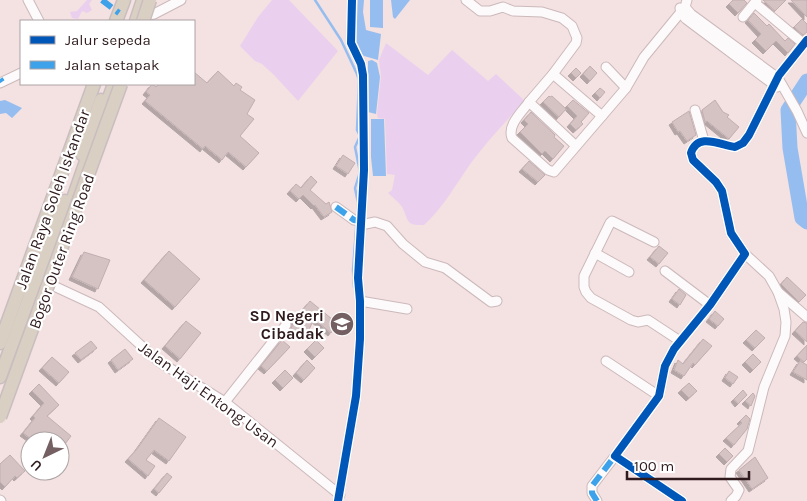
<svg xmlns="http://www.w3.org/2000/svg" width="807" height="501" font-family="Karla,sans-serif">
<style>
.green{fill:#ead0ee}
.water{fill:#95bdef}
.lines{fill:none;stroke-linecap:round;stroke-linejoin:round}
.stream{stroke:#95bdef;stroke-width:2.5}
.river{stroke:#95bdef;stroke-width:15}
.building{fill:#d5c2c3;stroke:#c1aeb0;filter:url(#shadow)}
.minor-casing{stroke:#ccb9bb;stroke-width:11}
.highway-casing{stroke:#c9bebf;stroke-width:15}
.minor{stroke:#fdfafb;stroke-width:9}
.highway{stroke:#dacfc3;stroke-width:12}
.highway-bridge-casing{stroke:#c9bebf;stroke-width:15;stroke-linecap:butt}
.highway-bridge{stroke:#dacfc3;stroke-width:12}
.quiet{stroke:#3ea2ea;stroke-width:6;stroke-dasharray:12 6;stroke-linecap:butt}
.cycleway-casing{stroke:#fff;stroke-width:11}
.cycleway{stroke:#0057b8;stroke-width:8}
.labels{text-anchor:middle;stroke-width:4.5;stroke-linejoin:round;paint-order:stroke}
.street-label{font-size:16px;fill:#2f1b1d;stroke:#fff}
.poi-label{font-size:16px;font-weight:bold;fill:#2f1b1d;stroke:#fff;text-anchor:end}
</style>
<defs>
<filter id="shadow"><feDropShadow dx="-3" dy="3" stdDeviation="0" flood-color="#0004"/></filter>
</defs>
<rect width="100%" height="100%" fill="#f4e1e2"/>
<!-- green -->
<g class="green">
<path d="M 87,0 L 92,0 L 89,4 L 92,10 L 87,13 L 82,11 L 78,19 L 72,18 L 70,12 L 77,11 Z"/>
<path d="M 272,0 L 289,0 L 338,51 L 298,101 L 274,75 L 262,64 L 255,61 L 240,46 L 258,17 Z"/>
<path d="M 386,43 L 428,75 L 452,50 L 488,81 L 496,74 L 525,101 C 506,121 487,141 471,163 C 456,184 443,208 424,225 C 404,226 409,219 402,207 C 399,202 392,197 388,193 L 392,190 L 395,175 L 387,174 L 385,119 L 378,118 L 377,114 L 381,76 L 379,60 Z"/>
</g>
<!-- water -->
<g class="water">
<path d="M 356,0 L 364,0 L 363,12 L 366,30 L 381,34 L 378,60 L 364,56 L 359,52 L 359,47 L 355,41 Z"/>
<path d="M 370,0 L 383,0 L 383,28 L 370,27 Z"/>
<path d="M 391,0 L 410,0 L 395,19 L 393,17 Z"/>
<path d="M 372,60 L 377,63 L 380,77 L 376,114 L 368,112 L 368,61 Z"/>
<path d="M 5,100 L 22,108 L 12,118 L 6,113 L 0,114 L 0,101 Z"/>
<path d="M 371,119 L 384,119 L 386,176 L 373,176 L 371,157 Z"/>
</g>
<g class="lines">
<!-- stream -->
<path class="stream" d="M 315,0 L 341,40 L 357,74 L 359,80 L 357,130 L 360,136 L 355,147 L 360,172 L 355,188 L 358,203 L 353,270 L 354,287"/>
<!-- river -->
<path class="river" d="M 807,81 L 788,110 L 790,148 L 802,218 L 807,222"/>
</g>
<!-- building -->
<g class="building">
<path d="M 733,0 L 744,0 L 747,3 L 738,13 L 729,4 Z"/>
<path d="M 763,0 L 786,0 L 775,11 Z"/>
<path d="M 791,0 L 807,0 L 807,17 Z"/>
<path d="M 754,13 L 767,26 L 769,24 L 785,41 L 788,38 L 795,44 L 788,53 L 776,41 L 766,51 L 755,40 L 761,34 L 748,20 Z"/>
<path d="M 802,19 L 807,24 L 807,32 L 803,35 L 794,27 Z"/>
<path d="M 590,66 L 597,73 L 590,81 L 583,74 Z"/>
<path d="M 576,68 L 581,73 L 576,78 L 571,73 Z"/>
<path d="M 218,71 L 234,86 L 236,83 L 242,87 L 240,90 L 255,100 L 247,114 L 254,119 L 240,136 L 259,153 L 246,167 L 228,152 L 222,160 L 205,146 L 203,149 L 145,101 L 150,95 L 146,92 L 152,84 L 156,87 L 159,84 L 194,84 L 194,72 L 207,83 Z"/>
<path d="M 600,88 L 605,92 L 600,98 L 595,93 Z"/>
<path d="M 549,96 L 550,97 L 552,96 L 566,109 L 559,117 L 543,102 Z"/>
<path d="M 573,100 L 589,113 L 581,122 L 583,124 L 576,130 L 570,124 L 577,116 L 567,106 Z"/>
<path d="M 715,100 L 723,112 L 729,115 L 727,117 L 739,127 L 729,139 L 707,121 L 705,122 L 702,110 Z"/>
<path d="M 689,111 L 696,135 L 687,141 L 680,131 L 678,132 L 672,122 Z"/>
<path d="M 531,112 L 555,135 L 554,137 L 564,146 L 553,159 L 545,151 L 542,154 L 520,132 L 528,124 L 524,120 Z"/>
<path d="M 343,155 L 355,163 L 348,174 L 336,166 Z"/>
<path d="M 529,161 L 545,175 L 538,182 L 522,169 Z"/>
<path d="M 311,176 L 317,182 L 310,190 L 326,204 L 329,202 L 330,205 L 332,212 L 324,217 L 315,205 L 314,206 L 303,195 L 299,199 L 290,191 L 296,184 L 301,188 Z"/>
<path d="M 659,246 L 668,253 L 659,264 L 650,257 Z"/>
<path d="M 169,251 L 200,279 L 175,307 L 144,280 Z"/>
<path d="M 84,252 L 110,260 L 98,289 L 72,277 Z"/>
<path d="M 787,277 L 806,295 L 799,302 L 781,284 Z"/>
<path d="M 679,289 L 686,295 L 680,305 L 672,299 Z"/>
<path d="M 310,301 L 338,324 L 331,333 L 314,319 L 306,336 L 291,329 L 295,317 L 297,317 Z"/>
<path d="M 715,311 L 724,319 L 718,326 L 709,319 Z"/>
<path d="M 186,321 L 201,333 L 180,359 L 165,346 Z"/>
<path d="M 803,322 L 807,323 L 807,342 L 795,331 Z"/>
<path d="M 756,330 L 765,338 L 755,348 L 746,340 Z"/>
<path d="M 703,339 L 712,346 L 695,365 L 693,363 L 684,376 L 674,370 L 678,360 L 683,364 Z"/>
<path d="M 282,340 L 290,347 L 267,371 L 261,366 Z"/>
<path d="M 316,340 L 324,348 L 315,357 L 307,349 Z"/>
<path d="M 91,341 L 97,348 L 81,360 L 75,353 Z"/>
<path d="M 807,345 L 807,359 L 804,362 L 797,356 Z"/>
<path d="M 125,349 L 133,359 L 118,370 L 111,360 Z"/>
<path d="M 753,354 L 761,362 L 753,370 L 745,362 Z"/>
<path d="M 52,357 L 69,372 L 59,383 L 42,368 Z"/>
<path d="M 307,360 L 315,368 L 304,380 L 296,373 Z"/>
<path d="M 800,361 L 807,365 L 807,380 L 793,372 Z"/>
<path d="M 285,370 L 293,378 L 283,388 L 275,380 Z"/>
<path d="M 729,371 L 738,377 L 733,384 L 725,378 Z"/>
<path d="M 689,383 L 697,391 L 689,398 L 681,390 Z"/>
<path d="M 39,384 L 59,405 L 47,416 L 71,436 L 65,444 L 62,441 L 34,441 L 23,433 L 35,418 L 33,416 L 44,403 L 32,391 Z"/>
<path d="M 743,390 L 747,395 L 738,404 L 734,399 Z"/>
<path d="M 753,393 L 755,396 L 751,406 L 745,401 Z"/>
<path d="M 746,415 L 750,419 L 747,429 L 734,445 L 726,438 L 742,423 L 740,421 Z"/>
<path d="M 159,418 L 186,437 L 169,461 L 154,450 L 146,460 L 155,466 L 148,476 L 128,459 L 137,449 Z"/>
<path d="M 725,448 L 733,456 L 727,462 L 719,454 Z"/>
<path d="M 10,455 L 25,471 L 17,478 L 15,476 L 5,487 L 0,482 L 0,464 Z"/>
<path d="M 755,457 L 768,478 L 752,489 L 739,470 Z"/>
<path d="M 167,473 L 172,477 L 159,493 L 154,489 Z"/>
</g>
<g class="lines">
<!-- minor casing -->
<g class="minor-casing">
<g id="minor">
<path d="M 28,0 L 39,21"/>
<path d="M 466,0 L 480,11 L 490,11 L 503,7 L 513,11 L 542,12 L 562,18 L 572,26 L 577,38 L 576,43 L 553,74 L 529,102 L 576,146"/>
<path d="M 687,0 L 685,7 L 691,14 L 778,78 L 797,111 L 807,133"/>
<path d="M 755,3 L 804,44"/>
<path d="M 680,8 L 681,13 L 686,19 L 777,87"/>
<path d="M 142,16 L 154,14 L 181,0"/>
<path d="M 743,17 L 757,0"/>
<path d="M 606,67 L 626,88"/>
<path d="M 553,74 L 602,116"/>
<path d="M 0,83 L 21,73"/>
<path d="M 529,102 C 522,112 507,125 512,138 L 548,170 L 554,172 L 626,88 L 644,57 L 685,7"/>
<path d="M 695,110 L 704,141"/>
<path d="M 336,207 L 354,220 L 361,221"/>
<path d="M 361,225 L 375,222 L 387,226 L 403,244 L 425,262 L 445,268 L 491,302 L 497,301"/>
<path d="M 654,242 L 612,221 L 610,223 L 584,276 L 584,287 L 586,292 L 591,298 L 631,320 L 638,322 L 648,320 L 680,341"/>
<path d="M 595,253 L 629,272"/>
<path d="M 665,271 L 710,305"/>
<path d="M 43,281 L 99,307 L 158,361 L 225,402 L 340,495"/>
<path d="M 778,292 L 807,317"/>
<path d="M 360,301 L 407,309"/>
<path d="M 606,361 L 659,396"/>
<path d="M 225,402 L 286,325"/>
<path d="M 0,500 L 1,501"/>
<path d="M 338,501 L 356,396 L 360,339 L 360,301 L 358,278 L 364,170 L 363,75 L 361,64 L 351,43 L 352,0"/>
<path d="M 597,501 L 592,493 L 592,486 L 615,456"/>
<path d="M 682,501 L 615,456 L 659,396 L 665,366 L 674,349 L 710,305 L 745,254 L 731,233 L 722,191 L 716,182 L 693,160 L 691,153 C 698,132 720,145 735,147 L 743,143 L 749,135 L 779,75 L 807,40"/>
<path d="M 731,501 L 736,496 L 739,490 L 730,477 L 731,469 L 748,451 L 764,387 L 785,336 L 786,322 L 784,309 L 778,292 L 769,276 L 745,254"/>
</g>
</g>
<!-- highway casing -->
<g class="highway-casing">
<g id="highway">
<path d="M 116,21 L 124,0"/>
<path d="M 136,21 L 143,0"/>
<path d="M 104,112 L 114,84"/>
<path d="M 82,154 L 101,100"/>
<path d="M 68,213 L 91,147"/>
<path d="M 0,343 L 94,84"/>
<path d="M 0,377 L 65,201"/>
</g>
</g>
<!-- minor -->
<use href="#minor" class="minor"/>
<!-- highway -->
<use href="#highway" class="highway"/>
<!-- highway-bridge casing -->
<g class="highway-bridge-casing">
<g id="highway-bridge">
<path d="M 143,21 L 150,0"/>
<path d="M 0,417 L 121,84"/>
</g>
</g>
<!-- highway-bridge -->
<use href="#highway-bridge" class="highway-bridge"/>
<!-- quiet -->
<g class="quiet">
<path d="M 102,0 L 119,13"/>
<path d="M 0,79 L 2,82"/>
<path d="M 336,207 L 354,220 L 361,221 L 361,217"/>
<path d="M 597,501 L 592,493 L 592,486 L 615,456"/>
</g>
<!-- cycleway casing -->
<g class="cycleway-casing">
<g id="cycleway">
<path d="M 338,501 L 356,396 L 360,339 L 360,301 L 358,278 L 364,170 L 363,75 L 361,64 L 351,43 L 352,0"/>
<path d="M 682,501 L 615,456 L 659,396 L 665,366 L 674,349 L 710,305 L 745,254 L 731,233 L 722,191 L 716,182 L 693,160 L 691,153 C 698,132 720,145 735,147 L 743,143 L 749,135 L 779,75 L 807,40"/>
</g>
</g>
<!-- cycleway -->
<use href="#cycleway" class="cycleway"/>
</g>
<!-- icons -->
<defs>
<g id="school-disc" transform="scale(1.25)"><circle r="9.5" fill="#746062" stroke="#fff"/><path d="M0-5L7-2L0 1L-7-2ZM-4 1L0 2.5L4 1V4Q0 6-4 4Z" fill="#fff"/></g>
</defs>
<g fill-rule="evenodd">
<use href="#school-disc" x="342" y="324"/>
</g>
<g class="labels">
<!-- street labels -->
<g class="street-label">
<text transform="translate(52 199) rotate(-70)" y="6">Jalan Raya Soleh Iskandar</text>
<text transform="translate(61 251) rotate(-70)" y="6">Bogor Outer Ring Road</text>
<text transform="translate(209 394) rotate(36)" y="6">Jalan Haji Entong Usan</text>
</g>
<!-- poi labels -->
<g class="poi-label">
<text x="324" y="321">SD Negeri<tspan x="324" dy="18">Cibadak</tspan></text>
</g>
</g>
<!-- legend -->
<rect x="20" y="20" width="175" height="65" fill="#ffffff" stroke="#aca4a5"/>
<rect x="30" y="36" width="25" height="8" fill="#0057b8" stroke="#aca4a5"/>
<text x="65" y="45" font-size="15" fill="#2f1b1d">Jalur sepeda</text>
<rect x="30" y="61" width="25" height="8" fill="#3ea2ea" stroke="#aca4a5"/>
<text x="65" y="70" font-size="15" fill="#2f1b1d">Jalan setapak</text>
<!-- north arrow -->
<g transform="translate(45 456) rotate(223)"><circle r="24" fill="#ffffff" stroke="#aca4a5"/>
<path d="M0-4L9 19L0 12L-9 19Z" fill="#746062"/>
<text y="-8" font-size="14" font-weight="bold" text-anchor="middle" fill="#2f1b1d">U</text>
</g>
<!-- scale -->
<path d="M627 471v8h122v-8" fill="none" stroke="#2f1b1d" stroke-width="2.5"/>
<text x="634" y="471" font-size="15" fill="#2f1b1d" stroke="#ffffff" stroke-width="4" paint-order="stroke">100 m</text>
</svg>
